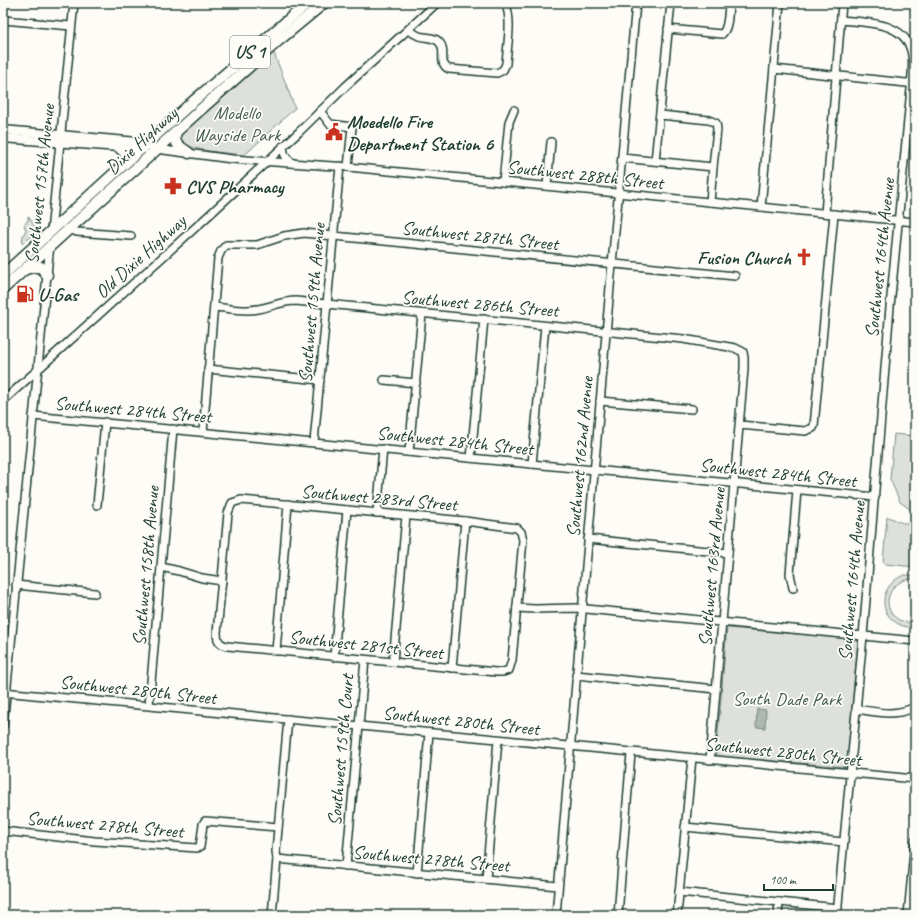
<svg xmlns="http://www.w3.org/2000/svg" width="918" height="918" font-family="Caveat,sans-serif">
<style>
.green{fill:#dde0db;stroke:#7e8e88}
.water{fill:#aeb8b1;stroke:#75877f}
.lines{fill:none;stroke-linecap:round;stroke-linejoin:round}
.minor-casing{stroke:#1f3d34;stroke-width:10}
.major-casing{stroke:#1f3d34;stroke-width:11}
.highway-casing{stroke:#1f3d34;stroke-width:13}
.minor{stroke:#fdfcf7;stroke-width:7}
.major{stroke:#fdfcf7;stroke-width:8}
.highway{stroke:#fdfcf7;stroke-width:10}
.labels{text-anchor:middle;stroke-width:3.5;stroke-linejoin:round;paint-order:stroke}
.shield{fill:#fdfcf7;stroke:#62766e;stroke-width:1}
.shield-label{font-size:18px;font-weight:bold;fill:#1f3d34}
.park-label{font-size:19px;fill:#455e55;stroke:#fdfcf7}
.poi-label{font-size:19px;font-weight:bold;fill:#1f3d34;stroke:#fdfcf7;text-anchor:start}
.street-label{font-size:19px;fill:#1f3d34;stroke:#fdfcf7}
</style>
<rect width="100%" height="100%" fill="#fdfcf7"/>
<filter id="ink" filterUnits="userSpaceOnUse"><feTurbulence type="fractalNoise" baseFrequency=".025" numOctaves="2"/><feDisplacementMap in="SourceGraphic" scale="8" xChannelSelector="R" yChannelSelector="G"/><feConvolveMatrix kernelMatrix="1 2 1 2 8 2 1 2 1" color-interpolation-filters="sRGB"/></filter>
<g filter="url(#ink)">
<!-- green -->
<g class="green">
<path d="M 274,53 L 295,108 L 249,151 L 244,155 C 227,153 193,151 179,142 L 180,136 Z"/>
<path d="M 28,216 L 38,231 L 22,244 L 23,235 L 26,230 L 24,225 L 28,220 Z"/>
<path d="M 894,434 L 915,436 L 915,513 L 900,502 L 890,479 Z"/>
<path d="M 887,517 C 894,518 899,523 905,523 C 909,524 910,522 915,525 L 915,567 L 885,564 L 883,561 Z"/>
<path d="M 904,575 L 915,575 L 915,579 C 891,577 877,607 899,620 C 904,622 910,623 915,623 L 915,628 C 909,627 902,627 897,623 C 875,610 883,583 904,575 Z"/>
<path d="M 727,628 L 858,639 L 847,767 L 716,756 Z"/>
</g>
<!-- water -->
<path class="water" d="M 757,709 L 766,710 L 765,728 L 756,727 Z"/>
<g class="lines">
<!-- minor casing -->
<g class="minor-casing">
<g id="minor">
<path d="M 3,20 L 71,26"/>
<path d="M 668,29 L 722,34 C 729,28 728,12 729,3"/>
<path d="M 408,30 C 411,32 415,34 419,36 C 426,38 436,37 440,43 C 447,52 437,63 449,69 L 497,73 L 503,70 L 506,64 C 507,46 513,19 505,3"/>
<path d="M 774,69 L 906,83 L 915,82"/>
<path d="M 320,111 L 330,124 L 352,127 L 348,167"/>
<path d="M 660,115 L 709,120 L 716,123 L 717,129 L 713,167"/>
<path d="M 283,146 C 284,155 285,158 293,163"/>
<path d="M 156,149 L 232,159 L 348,167 L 915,222"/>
<path d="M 622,158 L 713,167 L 710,202"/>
<path d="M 655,161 L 671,3"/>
<path d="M 503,182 L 509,122 L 514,110"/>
<path d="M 547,186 L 551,142"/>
<path d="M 761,207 L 780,3"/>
<path d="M 825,213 L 842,3"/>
<path d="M 68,229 L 77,232 L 131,236"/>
<path d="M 51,232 L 74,3"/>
<path d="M 214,307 C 228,308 244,312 258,309 C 271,307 282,301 296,301 L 683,339 L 735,348 L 743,352 L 744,358 L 744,369 L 710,760"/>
<path d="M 208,369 L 320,380"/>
<path d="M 384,380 L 416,383"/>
<path d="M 3,401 L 207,217 L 299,132 L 346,86 L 437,3"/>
<path d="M 600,401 L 692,409"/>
<path d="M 33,416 L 875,497"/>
<path d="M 740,425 L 805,431 L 813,428 L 814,426 L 834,214"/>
<path d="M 203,432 L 218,258 L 221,251 L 226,245 L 257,245 L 284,236 L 304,233 L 735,276"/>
<path d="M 314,442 L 340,166"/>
<path d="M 409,452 L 422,314"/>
<path d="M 471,458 L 484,319"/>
<path d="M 532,464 L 545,326"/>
<path d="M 241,500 L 465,521 L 517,528 L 521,532 L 523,540 L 512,660 L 509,670 L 503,672 L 496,672 L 228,646 C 220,645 217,641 217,633 L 228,513 L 232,503 Z"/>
<path d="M 97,505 L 105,422"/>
<path d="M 377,513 L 383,449"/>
<path d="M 588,539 L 728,553"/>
<path d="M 161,567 L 179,571 L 202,578 L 222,581"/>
<path d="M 16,585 L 95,593"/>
<path d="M 793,588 L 790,574 L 797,490"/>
<path d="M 517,608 L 535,609 L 576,608 L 915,641"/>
<path d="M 276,651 L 288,504"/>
<path d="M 334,657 L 347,510"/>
<path d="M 393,662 L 406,516"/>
<path d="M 452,668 L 465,521"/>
<path d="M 576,675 L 716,689"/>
<path d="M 3,692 L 915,779"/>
<path d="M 149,705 L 173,429"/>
<path d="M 856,709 C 877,712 895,717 915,707"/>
<path d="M 3,726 L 50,244"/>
<path d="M 685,827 L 844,842"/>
<path d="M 3,831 L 95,841 L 197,848 L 200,847 L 203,824 L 205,821 L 278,827"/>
<path d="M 277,859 L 558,886"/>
<path d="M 346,866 L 365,660"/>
<path d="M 417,873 L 429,733"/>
<path d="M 486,879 L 498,740"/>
<path d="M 679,892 L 838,908"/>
<path d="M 272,915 L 277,859 L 276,851 L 288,719"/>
<path d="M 556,915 L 612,264 L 636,3"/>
<path d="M 618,915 L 631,753"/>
<path d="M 677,915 L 692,758"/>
<path d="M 778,915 L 779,902"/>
<path d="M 837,915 L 863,636 L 890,307 L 911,89 C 911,78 914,66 912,55 C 907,21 867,23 841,20"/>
<path d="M 908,915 L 915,841"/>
</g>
</g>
<!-- major casing -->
<g class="major-casing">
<g id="major">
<path d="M 3,130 L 138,142 L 150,146"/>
<path d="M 3,138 L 144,149"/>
</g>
</g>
<!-- highway casing -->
<g class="highway-casing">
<g id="highway">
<path d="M 176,131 C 173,144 179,146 189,153"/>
<path d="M 120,148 L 126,154 L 126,162"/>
<path d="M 26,269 L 33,267 L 41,267 L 47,275"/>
<path d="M 3,275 L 189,105 L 308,3"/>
<path d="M 3,289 L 200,110 L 278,41 L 324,3"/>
</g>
</g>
<!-- minor -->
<use href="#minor" class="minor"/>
<!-- major -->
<use href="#major" class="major"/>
<!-- highway -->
<use href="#highway" class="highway"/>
</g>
</g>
<!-- icons -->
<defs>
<g id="civic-bare" transform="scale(1.38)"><path d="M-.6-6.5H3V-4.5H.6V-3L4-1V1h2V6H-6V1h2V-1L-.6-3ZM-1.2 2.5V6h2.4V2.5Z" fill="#c8321e" stroke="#fdfcf7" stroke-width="2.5" paint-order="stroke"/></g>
<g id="pharmacy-bare" transform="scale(1.38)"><path d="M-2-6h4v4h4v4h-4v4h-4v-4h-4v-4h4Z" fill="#c8321e" stroke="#fdfcf7" stroke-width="2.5" paint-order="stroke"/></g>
<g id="church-bare" transform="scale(1.38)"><path d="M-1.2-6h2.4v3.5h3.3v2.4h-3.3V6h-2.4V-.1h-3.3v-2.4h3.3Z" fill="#c8321e" stroke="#fdfcf7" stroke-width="2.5" paint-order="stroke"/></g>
<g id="fuel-bare" transform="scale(1.38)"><path d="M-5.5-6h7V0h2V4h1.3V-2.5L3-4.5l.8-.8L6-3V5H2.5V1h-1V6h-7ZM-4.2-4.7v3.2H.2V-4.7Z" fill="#c8321e" stroke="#fdfcf7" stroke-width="2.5" paint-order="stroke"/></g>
</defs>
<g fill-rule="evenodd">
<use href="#civic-bare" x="334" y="132"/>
<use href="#pharmacy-bare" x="173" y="186"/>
<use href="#church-bare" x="804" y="257"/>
<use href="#fuel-bare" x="25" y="294"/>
</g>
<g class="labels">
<!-- shield labels -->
<rect class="shield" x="230" y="36" width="40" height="32" rx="3"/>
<g class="shield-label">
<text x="250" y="58">US 1</text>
</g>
<!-- park labels -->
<g class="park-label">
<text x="237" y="119">Modello<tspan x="237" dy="22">Wayside Park</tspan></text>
<text x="787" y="705">South Dade Park</text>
</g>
<!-- poi labels -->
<g class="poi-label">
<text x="347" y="128">Moedello Fire<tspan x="347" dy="22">Department Station 6</tspan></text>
<text x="186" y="193">CVS Pharmacy</text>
<text x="791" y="264" text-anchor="end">Fusion Church</text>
<text x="38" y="301">U-Gas</text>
</g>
<!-- street labels -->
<g class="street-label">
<text transform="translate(141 140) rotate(-42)" y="7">Dixie Highway</text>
<text transform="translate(585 174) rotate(6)" y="7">Southwest 288th Street</text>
<text transform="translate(39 184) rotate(-84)" y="7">Southwest 157th Avenue</text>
<text transform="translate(480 235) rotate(6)" y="7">Southwest 287th Street</text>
<text transform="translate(140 256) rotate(-42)" y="7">Old Dixie Highway</text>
<text transform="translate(879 258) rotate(-84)" y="7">Southwest 164th Avenue</text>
<text transform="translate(311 303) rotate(-85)" y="7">Southwest 159th Avenue</text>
<text transform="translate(480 303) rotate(5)" y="7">Southwest 286th Street</text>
<text transform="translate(133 409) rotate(5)" y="7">Southwest 284th Street</text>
<text transform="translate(455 440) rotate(6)" y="7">Southwest 284th Street</text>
<text transform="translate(579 457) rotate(-85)" y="7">Southwest 162nd Avenue</text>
<text transform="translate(778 472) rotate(6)" y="7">Southwest 284th Street</text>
<text transform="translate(379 497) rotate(5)" y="7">Southwest 283rd Street</text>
<text transform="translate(145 566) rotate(-85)" y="7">Southwest 158th Avenue</text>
<text transform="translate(711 567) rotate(-85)" y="7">Southwest 163rd Avenue</text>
<text transform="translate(851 581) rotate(-85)" y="7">Southwest 164th Avenue</text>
<text transform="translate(366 644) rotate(6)" y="7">Southwest 281st Street</text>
<text transform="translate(138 689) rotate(6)" y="7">Southwest 280th Street</text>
<text transform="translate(461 720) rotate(6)" y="7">Southwest 280th Street</text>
<text transform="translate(340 750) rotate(-85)" y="7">Southwest 159th Court</text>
<text transform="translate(783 751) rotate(6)" y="7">Southwest 280th Street</text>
<text transform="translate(105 824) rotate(5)" y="7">Southwest 278th Street</text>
<text transform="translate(431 858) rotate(5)" y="7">Southwest 278th Street</text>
</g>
</g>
<!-- margin -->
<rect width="918" height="918" fill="none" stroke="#fdfcf7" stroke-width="16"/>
<rect x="8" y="8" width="902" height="902" fill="none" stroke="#1f3d34" stroke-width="1.5" filter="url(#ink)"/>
<!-- scale -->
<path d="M764 884v6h69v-6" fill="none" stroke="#1f3d34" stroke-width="2"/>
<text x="770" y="884" font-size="12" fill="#1f3d34" stroke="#fdfcf7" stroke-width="3" paint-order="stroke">100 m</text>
</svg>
